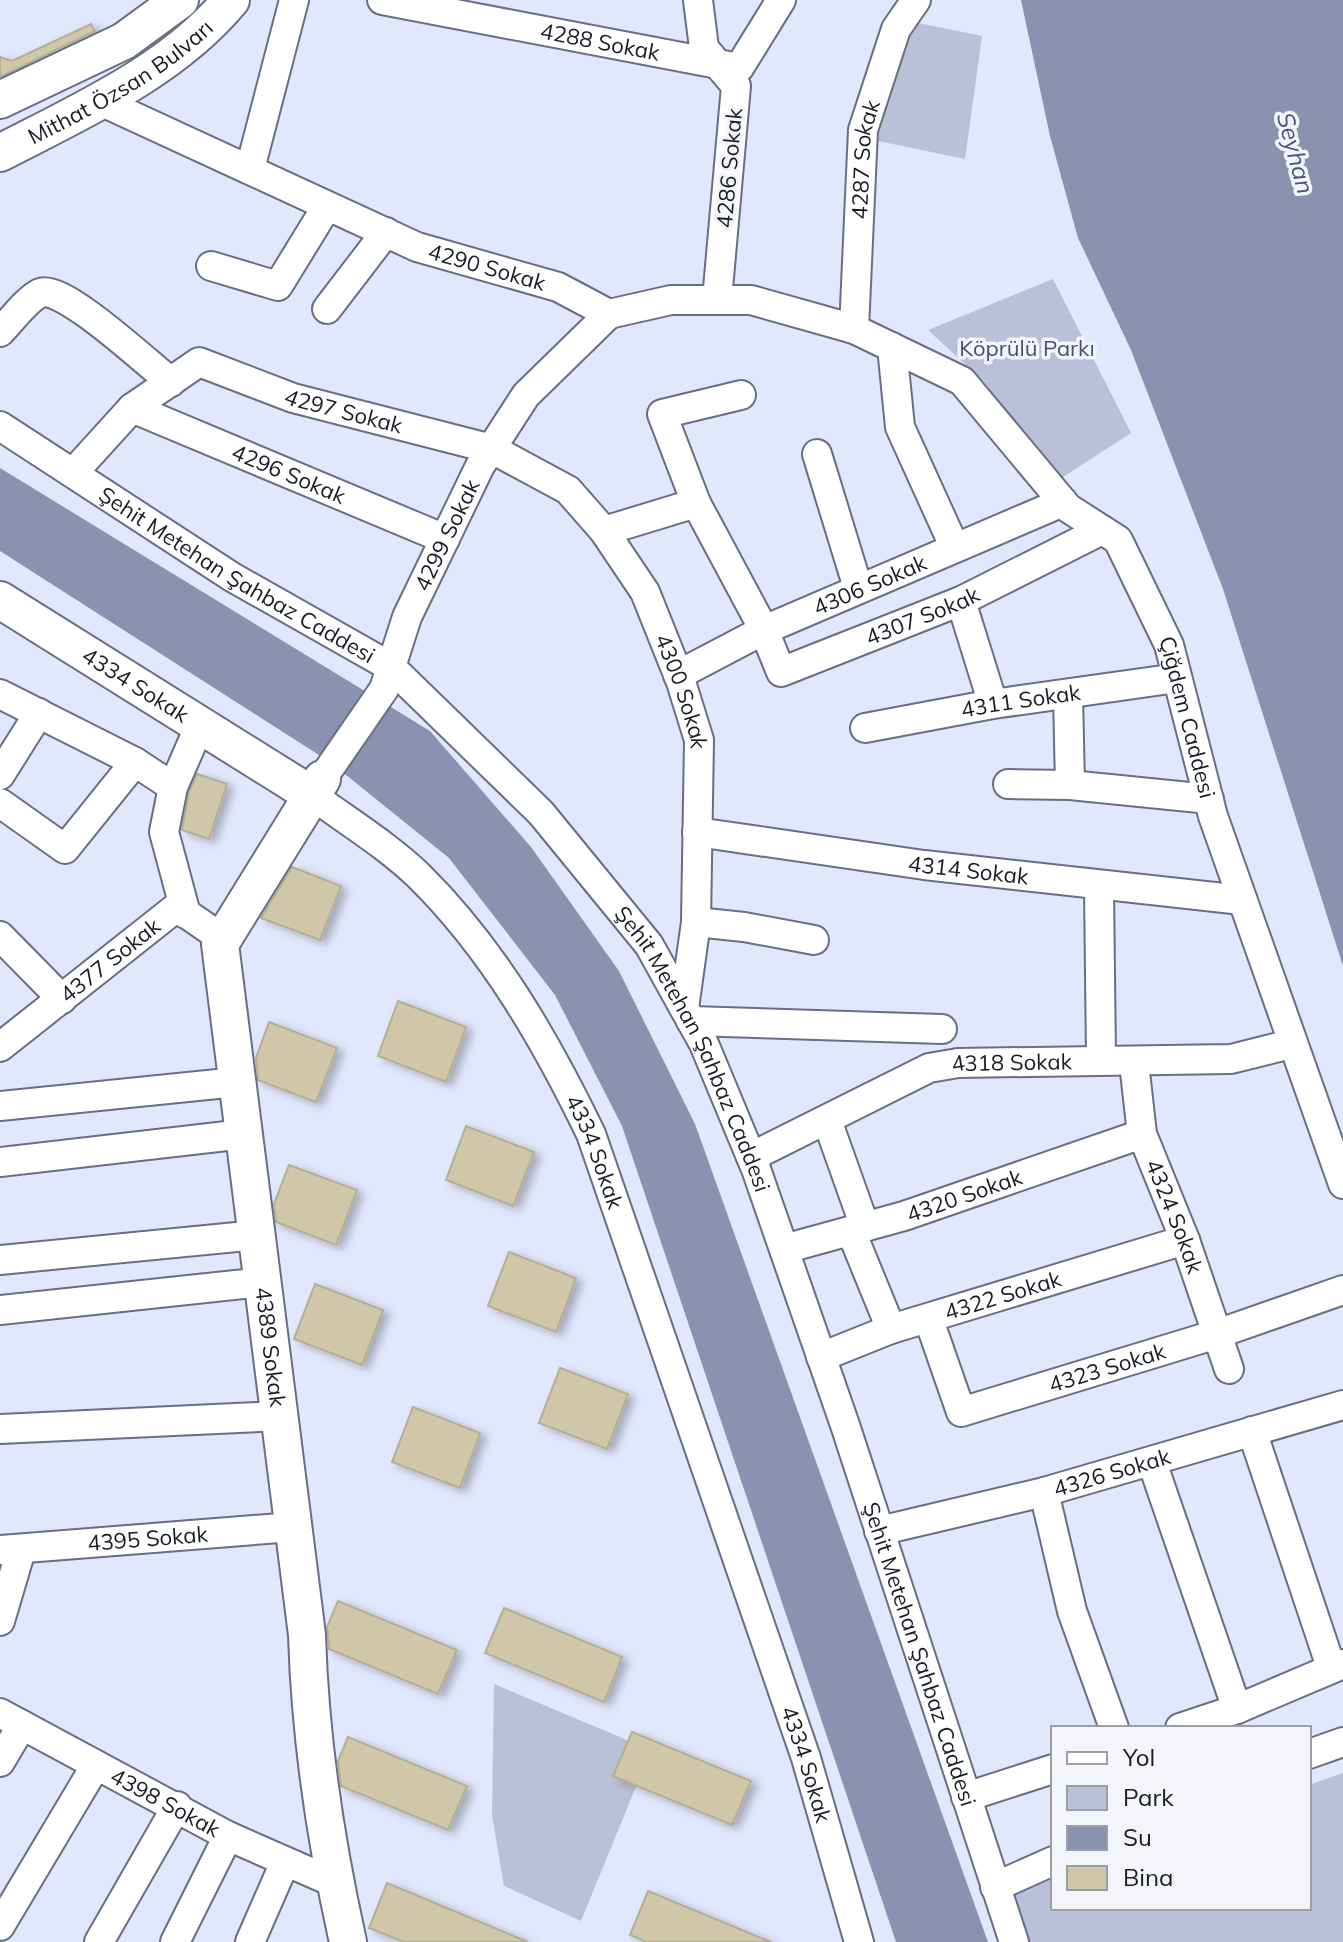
<svg xmlns="http://www.w3.org/2000/svg" width="1343" height="1942" font-family="Mulish,sans-serif">
<style>
.green{fill:#bac0d8}
.water{fill:#8a92af}
.building{fill:#cfc7a8;stroke:#b5ae93;stroke-width:2;filter:url(#shadow)}
.lines{fill:none;stroke-linecap:round;stroke-linejoin:round}
.minor-casing{stroke:#676e85;stroke-width:32}
.major-casing{stroke:#676e85;stroke-width:40}
.minor{stroke:#fff;stroke-width:28}
.major{stroke:#fff;stroke-width:36}
.labels{text-anchor:middle;stroke-width:7;stroke-linejoin:round;paint-order:stroke}
.street-label{font-size:22px;fill:#191c25;stroke:#f3f5fb}
.park-label{font-size:22px;fill:#454f7b;stroke:#f3f5fb}
.water-label{font-size:24px;font-style:italic;fill:#48537f;stroke:#f3f5fb}
</style>
<defs>
<filter id="shadow"><feDropShadow dx="6" dy="3.5" stdDeviation="4" flood-color="#0004"/></filter>
</defs>
<rect width="100%" height="100%" fill="#e1e7fd"/>
<!-- green -->
<g class="green">
<path d="M 889,17 L 982,36 L 965,159 L 878,141 Z"/>
<path d="M 1053,279 L 1131,433 L 1060,479 L 983,381 L 928,330 Z"/>
<path d="M 494,1684 L 651,1750 L 581,1921 L 504,1886 L 492,1815 Z"/>
<path d="M 1343,1773 L 1343,1942 L 1028,1942 L 1009,1888 L 1053,1873 L 1053,1908 L 1309,1908 L 1309,1785 Z"/>
</g>
<!-- water -->
<g class="water">
<path d="M 1021,0 L 1343,0 L 1343,966 L 1223,589 L 1131,350 L 1078,238 L 1050,136 Z"/>
<path d="M 0,468 L 430,731 L 531,847 L 619,971 L 695,1124 L 988,1942 L 896,1942 L 622,1126 L 555,995 L 449,858 L 330,762 L 0,551 Z"/>
</g>
<!-- building -->
<g class="building">
<path d="M 91,24 L 95,31 L 0,77 L 0,57 L 12,61 Z"/>
<path d="M 197,774 L 227,784 L 209,839 L 182,830 L 189,792 Z"/>
<path d="M 292,867 L 341,886 L 320,940 L 261,918 Z"/>
<path d="M 398,1001 L 466,1027 L 446,1082 L 378,1056 Z"/>
<path d="M 269,1022 L 337,1048 L 316,1102 L 258,1080 L 256,1058 Z"/>
<path d="M 466,1126 L 534,1152 L 513,1206 L 446,1180 Z"/>
<path d="M 289,1165 L 357,1190 L 336,1245 L 276,1222 L 274,1204 Z"/>
<path d="M 509,1252 L 576,1278 L 556,1332 L 488,1306 Z"/>
<path d="M 315,1284 L 383,1310 L 362,1365 L 294,1339 Z"/>
<path d="M 560,1368 L 628,1394 L 607,1449 L 539,1423 Z"/>
<path d="M 413,1407 L 480,1433 L 460,1488 L 392,1462 Z"/>
<path d="M 338,1601 L 457,1650 L 438,1694 L 329,1649 L 327,1627 Z"/>
<path d="M 504,1608 L 622,1657 L 604,1702 L 485,1653 Z"/>
<path d="M 632,1732 L 751,1781 L 732,1825 L 613,1776 Z"/>
<path d="M 348,1737 L 467,1786 L 448,1830 L 341,1786 L 338,1761 Z"/>
<path d="M 387,1883 L 528,1942 L 404,1942 L 369,1928 Z"/>
<path d="M 648,1891 L 771,1942 L 647,1942 L 630,1935 Z"/>
</g>
<g class="lines">
<!-- minor casing -->
<g class="minor-casing">
<g id="minor">
<path id="s1" d="M 382,0 L 739,68 L 781,0"/>
<path d="M 698,0 L 704,48 L 736,86 L 717,300"/>
<path id="s2" d="M 98,100 L 417,247 L 558,287 L 609,314 L 671,300 L 751,300 L 854,329 L 962,381 L 1068,508 L 1118,540 L 1169,645 L 1213,816 L 1343,1184"/>
<path d="M 250,169 L 294,0"/>
<path d="M 211,266 L 278,286 L 327,206"/>
<path d="M 327,309 L 386,232"/>
<path id="s3" d="M 854,329 L 863,130 L 896,29 L 916,0"/>
<path d="M 0,332 C 12,320 26,300 40,293 C 62,283 150,366 171,382"/>
<path d="M 892,347 L 900,427 L 954,546"/>
<path id="s4" d="M 741,395 L 662,414 L 696,503 L 764,630 L 781,672 L 961,601 L 1102,530"/>
<path id="s5" d="M 132,408 L 445,539"/>
<path id="s6" d="M 0,426 L 232,577 L 391,667 L 541,813 L 649,945 L 704,1044 L 756,1169 L 845,1425 L 1014,1942"/>
<path d="M 817,454 L 858,588"/>
<path id="s7" d="M 73,473 L 132,408 L 199,362 L 293,398 L 492,449 L 568,490 L 604,531 L 645,592 L 681,682 L 699,740 L 696,922 L 684,1008"/>
<path d="M 604,531 L 696,503"/>
<path d="M 961,601 L 993,704"/>
<path id="s8" d="M 678,675 L 764,630 L 1063,502"/>
<path d="M 0,694 L 135,762 L 173,787"/>
<path d="M 1068,695 L 1070,785"/>
<path id="s9" d="M 865,728 L 993,704 L 1177,678"/>
<path d="M 0,775 L 39,713"/>
<path id="s10" d="M 322,779 L 384,689 L 407,617 L 480,466 L 526,395 L 609,314"/>
<path d="M 1008,784 L 1070,785 L 1209,799"/>
<path id="s11" d="M 312,795 C 347,821 388,846 419,876 C 493,949 546,1041 591,1134 L 806,1758 L 859,1942"/>
<path d="M 0,803 L 65,849 L 135,762"/>
<path id="s12" d="M 697,832 L 924,865 L 1242,900"/>
<path d="M 1099,887 L 1101,1059"/>
<path d="M 186,914 L 164,832 L 173,787 L 200,725"/>
<path d="M 696,922 L 744,927 L 814,940"/>
<path d="M 0,936 L 62,999"/>
<path d="M 691,1021 L 942,1029"/>
<path id="s13" d="M 0,1047 L 177,907 L 223,939"/>
<path id="s14" d="M 1134,1063 L 1142,1134 L 1185,1240 L 1229,1369"/>
<path d="M 0,1106 L 237,1082"/>
<path d="M 827,1120 L 865,1227"/>
<path id="s15" d="M 751,1157 L 929,1068 L 958,1063 L 1231,1059 L 1291,1044"/>
<path d="M 0,1162 L 244,1134"/>
<path d="M 851,1231 L 891,1329"/>
<path id="s16" d="M 784,1249 L 904,1216 L 1142,1134"/>
<path d="M 0,1260 L 257,1235"/>
<path d="M 0,1310 L 263,1282"/>
<path id="s17" d="M 929,1320 L 961,1412 L 1217,1334 L 1343,1290"/>
<path id="s18" d="M 821,1357 L 891,1329 L 1185,1240"/>
<path d="M 0,1429 L 280,1416"/>
<path d="M 1252,1431 L 1331,1667"/>
<path d="M 1152,1462 L 1237,1709"/>
<path d="M 1044,1492 L 1072,1611 L 1114,1728"/>
<path id="s19" d="M 879,1531 L 1044,1492 L 1343,1405"/>
<path id="s20" d="M 0,1550 L 293,1527"/>
<path d="M 0,1621 L 21,1550"/>
<path id="s21" d="M 0,1713 L 228,1836 L 335,1883"/>
<path d="M 1180,1728 L 1237,1709 L 1343,1664"/>
<path d="M 1309,1754 L 1343,1742"/>
<path d="M 0,1762 L 22,1725"/>
<path d="M 966,1797 L 1053,1769"/>
<path d="M 995,1887 L 1053,1861"/>
<path d="M 0,1926 L 96,1765"/>
<path d="M 99,1942 L 177,1806"/>
<path d="M 175,1942 L 228,1836"/>
<path d="M 250,1942 L 285,1862"/>
</g>
</g>
<!-- major casing -->
<g class="major-casing">
<g id="major">
<path d="M 0,100 L 124,41 L 180,0"/>
<path id="s22" d="M 0,153 C 81,111 172,71 231,0"/>
<path id="s23" d="M 0,600 L 312,795"/>
<path id="s24" d="M 322,779 L 220,944 L 307,1635 C 310,1737 326,1843 348,1942"/>
</g>
</g>
<!-- minor -->
<use href="#minor" class="minor"/>
<!-- major -->
<use href="#major" class="major"/>
</g>
<g class="labels">
<!-- street labels -->
<g class="street-label">
<text dy="8" stroke="none"><textPath href="#s1" startOffset="222">4288 Sokak</textPath></text>
<text dy="8" stroke="none"><textPath href="#s22" startOffset="140">Mithat Özsan Bulvarı</textPath></text>
<text dy="8" stroke="none"><textPath href="#s3" startOffset="170">4287 Sokak</textPath></text>
<text transform="translate(729 168) rotate(-85)" y="8">4286 Sokak</text>
<text dy="8" stroke="none"><textPath href="#s2" startOffset="424">4290 Sokak</textPath></text>
<text dy="8" stroke="none"><textPath href="#s7" startOffset="322">4297 Sokak</textPath></text>
<text dy="8" stroke="none"><textPath href="#s5" startOffset="170">4296 Sokak</textPath></text>
<text dy="8" stroke="none"><textPath href="#s10" startOffset="276">4299 Sokak</textPath></text>
<text dy="8" stroke="none"><textPath href="#s6" startOffset="280">Şehit Metehan Şahbaz Caddesi</textPath></text>
<text dy="8" stroke="none"><textPath href="#s8" startOffset="212">4306 Sokak</textPath></text>
<text dy="8" stroke="none"><textPath href="#s4" startOffset="518">4307 Sokak</textPath></text>
<text dy="8" stroke="none"><textPath href="#s23" startOffset="160">4334 Sokak</textPath></text>
<text dy="8" stroke="none"><textPath href="#s7" startOffset="796">4300 Sokak</textPath></text>
<text dy="8" stroke="none"><textPath href="#s9" startOffset="158">4311 Sokak</textPath></text>
<text dy="8" stroke="none"><textPath href="#s2" startOffset="1342">Çiğdem Caddesi</textPath></text>
<text dy="8" stroke="none"><textPath href="#s12" startOffset="274">4314 Sokak</textPath></text>
<text dy="8" stroke="none"><textPath href="#s13" startOffset="140">4377 Sokak</textPath></text>
<text dy="8" stroke="none"><textPath href="#s6" startOffset="952">Şehit Metehan Şahbaz Caddesi</textPath></text>
<text dy="8" stroke="none"><textPath href="#s15" startOffset="282">4318 Sokak</textPath></text>
<text dy="8" stroke="none"><textPath href="#s11" startOffset="464">4334 Sokak</textPath></text>
<text dy="8" stroke="none"><textPath href="#s16" startOffset="188">4320 Sokak</textPath></text>
<text dy="8" stroke="none"><textPath href="#s14" startOffset="160">4324 Sokak</textPath></text>
<text dy="8" stroke="none"><textPath href="#s18" startOffset="192">4322 Sokak</textPath></text>
<text dy="8" stroke="none"><textPath href="#s24" startOffset="600">4389 Sokak</textPath></text>
<text dy="8" stroke="none"><textPath href="#s17" startOffset="250">4323 Sokak</textPath></text>
<text dy="8" stroke="none"><textPath href="#s19" startOffset="240">4326 Sokak</textPath></text>
<text dy="8" stroke="none"><textPath href="#s20" startOffset="148">4395 Sokak</textPath></text>
<text dy="8" stroke="none"><textPath href="#s6" startOffset="1600">Şehit Metehan Şahbaz Caddesi</textPath></text>
<text dy="8" stroke="none"><textPath href="#s11" startOffset="1112">4334 Sokak</textPath></text>
<text dy="8" stroke="none"><textPath href="#s21" startOffset="188">4398 Sokak</textPath></text>
</g>
<!-- park labels -->
<g class="park-label">
<text x="1027" y="356">Köprülü Parkı</text>
</g>
<!-- water labels -->
<g class="water-label">
<text transform="translate(1295 153) rotate(75)" y="8">Seyhan</text>
</g>
</g>
<!-- legend -->
<rect x="1051" y="1726" width="260" height="184" fill="#f3f5fb" stroke="#9c9ea5" stroke-width="2"/>
<rect x="1067" y="1752" width="40" height="12" fill="#ffffff" stroke="#9c9ea5" stroke-width="2"/>
<text x="1123" y="1766" font-size="24" fill="#191c25">Yol</text>
<rect x="1067" y="1786" width="40" height="24" fill="#bac0d8" stroke="#9c9ea5" stroke-width="2"/>
<text x="1123" y="1806" font-size="24" fill="#191c25">Park</text>
<rect x="1067" y="1826" width="40" height="24" fill="#8a92af" stroke="#9c9ea5" stroke-width="2"/>
<text x="1123" y="1846" font-size="24" fill="#191c25">Su</text>
<rect x="1067" y="1866" width="40" height="24" fill="#cfc7a8" stroke="#9c9ea5" stroke-width="2"/>
<text x="1123" y="1886" font-size="24" fill="#191c25">Bina</text>
</svg>
